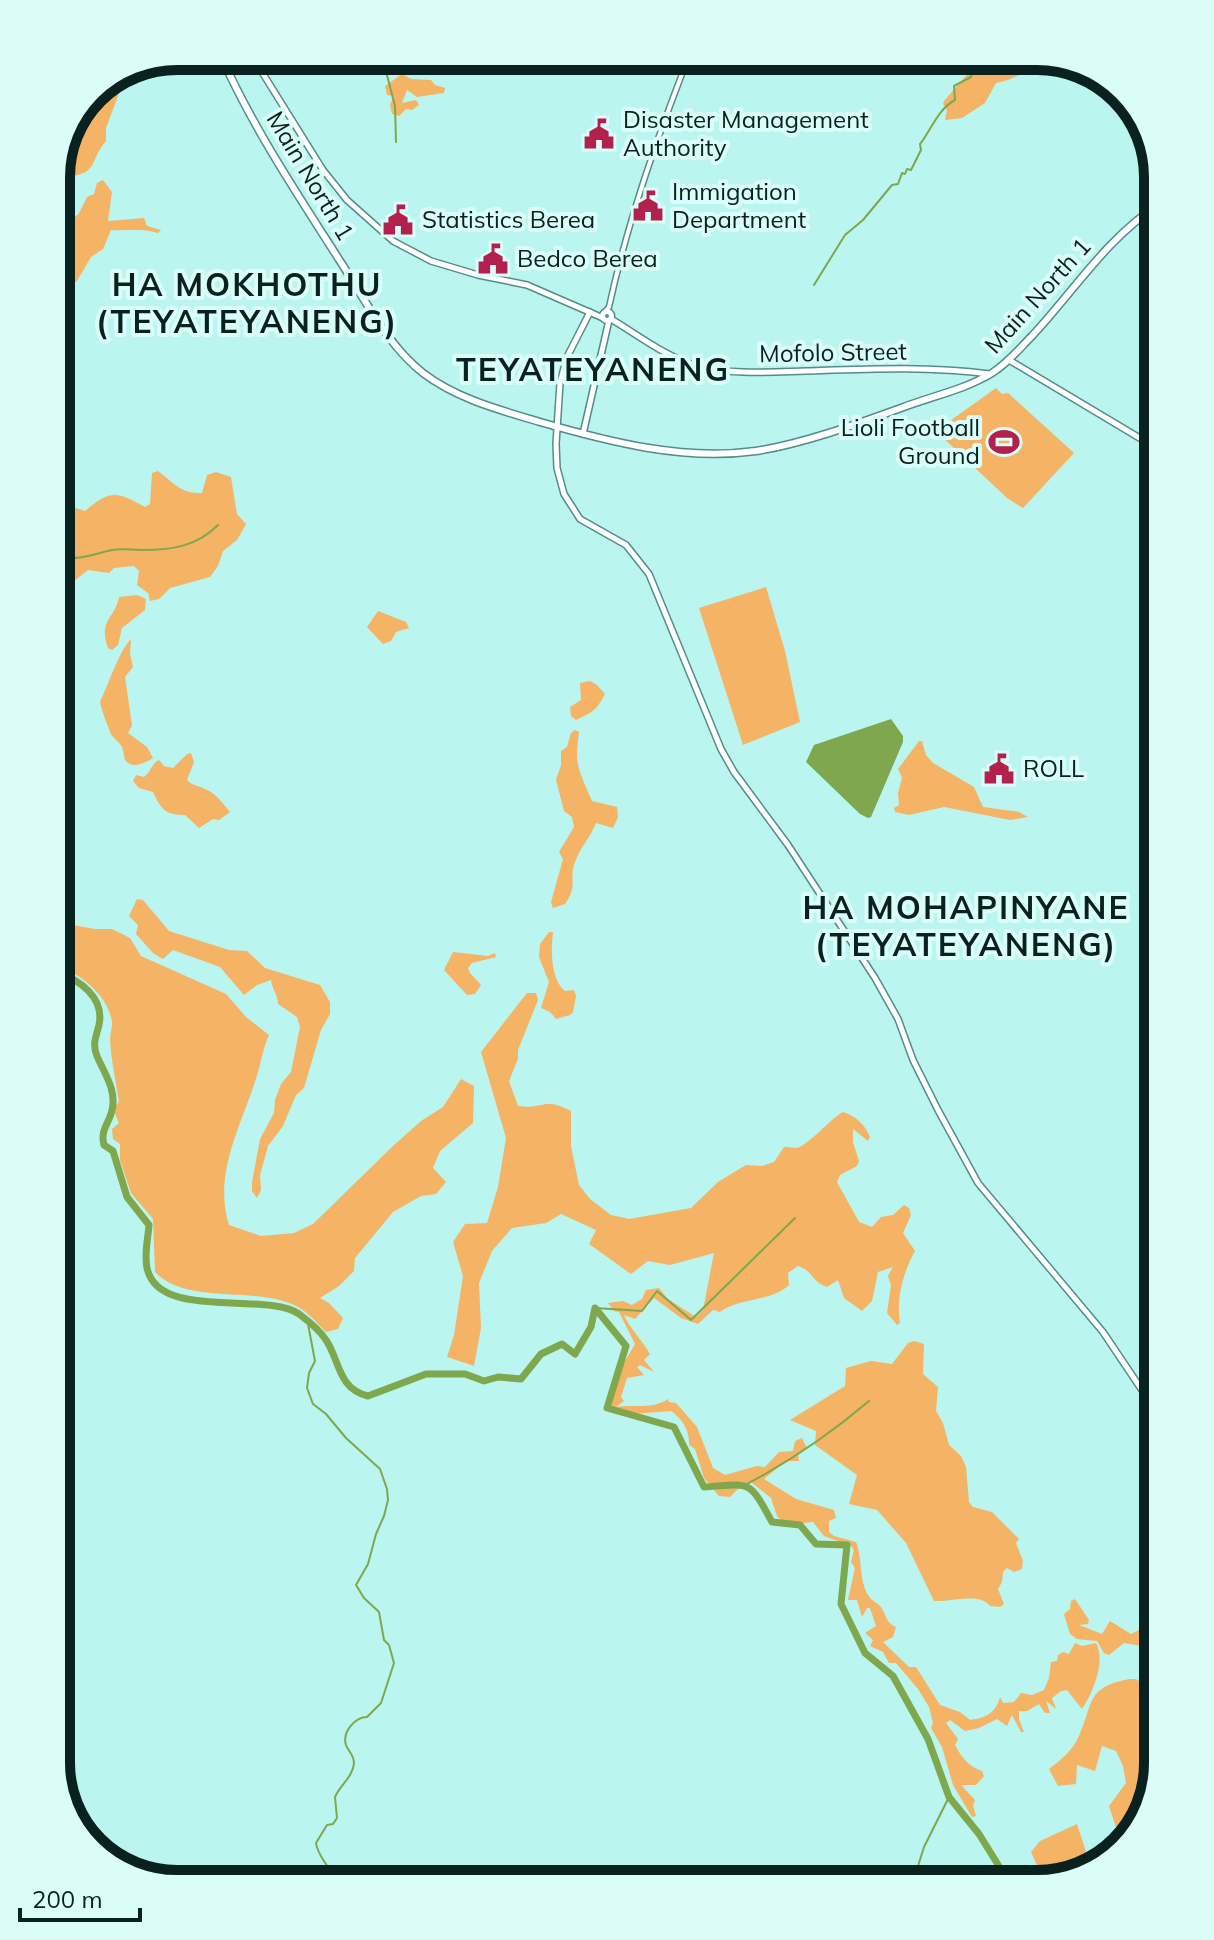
<svg xmlns="http://www.w3.org/2000/svg" width="1214" height="1940" font-family="Mulish,sans-serif">
<style>
.green{fill:#f5b365}
.water{fill:#7fa74d}
.lines{fill:none;stroke-linecap:round;stroke-linejoin:round}
.stream{stroke:#7fa74d;stroke-width:2}
.river{stroke:#7fa74d;stroke-width:7}
.tertiary-casing{stroke:#548d88;stroke-width:7}
.secondary-casing{stroke:#548d88;stroke-width:8}
.primary-casing{stroke:#548d88;stroke-width:9}
.tertiary{stroke:#fff;stroke-width:4}
.secondary{stroke:#fff;stroke-width:5}
.primary{stroke:#fff;stroke-width:6}
.labels{text-anchor:middle;stroke-width:8;stroke-linejoin:round;paint-order:stroke}
.poi-label{font-size:24px;fill:#09211f;stroke:#dafdfa;text-anchor:start}
.street-label{font-size:24px;fill:#09211f;stroke:#dafdfa}
.district-label{font-size:32px;font-weight:bold;letter-spacing:2px;fill:#09211f;stroke:#dafdfa}
.rim{fill:none;stroke:#09211f;stroke-width:10}
</style>
<rect width="100%" height="100%" fill="#baf5f0"/>
<!-- green -->
<g class="green">
<path d="M 983,56 L 1042,56 C 1028,71 1016,79 996,83 L 985,103 L 962,118 L 945,120 L 947,110 L 943,104 L 944,101 Z"/>
<path d="M 402,74 L 411,79 L 431,80 L 435,85 L 445,88 L 444,93 L 417,97 L 407,90 L 402,103 L 416,100 L 419,105 L 412,110 L 406,109 L 399,116 L 392,114 L 390,105 L 394,96 L 387,95 L 385,86 Z"/>
<path d="M 116,81 L 121,88 L 106,128 L 106,141 C 90,159 98,174 70,176 L 56,189 L 56,170 L 90,96 L 98,89 Z"/>
<path d="M 103,180 L 112,192 L 108,221 L 144,218 L 147,226 L 161,230 L 158,233 C 142,228 128,231 111,230 L 103,249 L 91,257 L 77,281 L 71,284 L 56,304 L 56,270 C 68,263 73,256 71,242 L 59,232 L 59,219 L 65,214 L 72,217 L 78,215 L 87,197 L 94,194 L 97,183 Z"/>
<path d="M 996,388 L 1002,394 L 1008,393 L 1074,453 L 1023,508 L 1007,498 L 936,431 Z"/>
<path d="M 158,471 C 174,483 181,494 202,493 L 207,475 L 216,472 L 231,477 L 237,514 L 246,524 L 237,540 L 223,551 L 218,566 L 210,577 L 170,588 L 159,599 L 150,601 L 148,593 L 137,585 L 139,571 L 134,566 L 114,568 L 109,573 L 88,570 L 69,585 L 56,585 L 56,495 L 66,505 L 85,511 C 111,489 117,492 145,507 L 150,504 L 152,473 Z"/>
<path d="M 766,587 L 785,651 L 800,722 L 743,745 L 699,608 Z"/>
<path d="M 137,595 L 146,599 L 145,610 L 122,628 L 118,645 L 112,650 L 108,648 C 98,619 115,619 119,597 Z"/>
<path d="M 378,611 L 406,622 L 409,628 L 396,632 L 391,641 L 383,644 L 367,627 Z"/>
<path d="M 131,639 L 130,654 L 133,667 L 125,677 L 132,725 L 128,733 L 147,747 L 153,758 C 147,762 136,767 130,764 C 122,760 125,754 122,747 C 120,742 112,738 110,732 C 107,723 102,712 100,702 C 107,688 120,649 131,639 Z"/>
<path d="M 590,681 L 597,685 L 605,694 C 597,710 591,713 576,720 L 571,716 L 570,707 L 581,700 L 580,683 Z"/>
<path d="M 575,730 L 579,732 C 574,766 579,770 592,801 L 617,807 L 618,817 L 613,828 L 596,823 C 590,838 581,846 575,862 C 568,879 579,884 565,904 L 553,908 L 551,902 L 563,859 L 559,852 L 574,827 L 572,817 L 564,811 L 556,780 L 561,765 L 561,751 L 567,747 L 571,733 Z"/>
<path d="M 919,741 L 922,741 L 926,755 L 933,763 L 974,787 L 983,807 L 1019,812 L 1028,817 L 1010,820 L 944,807 L 909,815 L 895,812 L 894,808 L 899,805 L 898,793 L 902,778 L 898,769 Z"/>
<path d="M 191,753 L 194,762 L 187,780 C 193,786 197,785 205,789 C 216,793 223,804 230,812 L 219,820 L 213,819 L 199,828 L 185,815 C 165,815 161,809 153,792 L 139,788 L 133,781 L 136,775 L 144,777 C 151,772 152,763 159,760 L 164,766 L 173,768 L 187,754 Z"/>
<path d="M 137,899 L 143,900 L 169,931 L 229,950 L 247,951 L 265,968 L 320,985 L 330,1002 L 330,1014 L 321,1030 L 304,1088 L 296,1095 L 283,1126 L 268,1146 L 260,1175 L 261,1190 L 257,1198 L 252,1191 L 252,1182 L 260,1139 L 274,1113 L 275,1100 L 281,1084 L 291,1072 L 300,1027 L 297,1017 L 278,1004 C 278,995 272,989 271,980 L 257,985 L 244,995 L 220,967 L 173,950 L 163,959 L 153,953 L 136,934 L 138,925 L 129,916 Z"/>
<path d="M 56,922 L 95,929 L 112,929 L 130,938 L 141,956 L 226,994 L 246,1017 L 269,1035 C 263,1048 262,1058 258,1072 C 244,1121 212,1172 229,1225 L 261,1236 L 294,1233 L 313,1224 L 394,1145 L 421,1121 L 443,1107 L 461,1079 L 474,1086 L 473,1123 L 440,1151 L 433,1168 L 446,1182 L 436,1194 L 421,1196 L 393,1212 L 355,1258 L 354,1271 L 339,1286 L 320,1298 L 329,1303 L 343,1318 L 338,1329 L 326,1332 C 317,1323 309,1313 298,1307 C 258,1285 187,1306 155,1272 L 153,1219 L 131,1193 L 120,1160 L 120,1144 L 113,1139 L 112,1129 L 119,1123 L 113,1109 L 119,1102 C 116,1081 111,1061 110,1039 C 110,1033 113,1026 112,1021 C 106,992 80,975 56,964 Z"/>
<path d="M 549,932 L 553,932 C 551,949 550,979 565,991 L 574,990 L 576,996 L 573,1012 L 570,1015 L 556,1019 L 550,1012 L 541,1008 L 549,982 L 539,957 L 540,944 Z"/>
<path d="M 453,952 L 488,956 L 495,953 L 496,957 L 472,963 L 468,968 L 470,973 L 481,985 L 475,994 L 467,995 L 444,970 Z"/>
<path d="M 527,993 L 536,993 L 538,1000 L 518,1050 L 518,1059 L 509,1081 L 518,1106 C 542,1110 544,1096 571,1111 L 571,1146 L 579,1185 L 590,1199 L 611,1215 L 629,1219 L 691,1208 L 718,1182 L 746,1165 L 762,1166 L 774,1162 L 784,1147 C 788,1146 792,1148 796,1148 C 807,1147 831,1118 843,1112 C 856,1116 865,1125 870,1137 L 868,1141 L 853,1129 L 853,1142 L 859,1161 L 857,1166 L 840,1175 L 837,1182 L 859,1222 L 872,1227 L 881,1217 L 893,1215 L 904,1205 L 909,1208 L 911,1215 L 903,1233 L 915,1251 C 903,1273 896,1298 900,1323 L 897,1325 L 887,1313 L 891,1285 L 888,1276 L 893,1267 L 878,1272 L 872,1301 L 862,1311 L 844,1298 L 838,1280 L 827,1287 C 811,1282 814,1271 798,1266 L 788,1273 L 789,1285 C 771,1302 741,1297 720,1312 L 713,1310 L 698,1324 L 681,1318 L 654,1298 L 635,1319 L 624,1315 C 630,1329 643,1341 650,1354 L 644,1360 L 654,1372 L 640,1365 L 637,1367 L 644,1375 L 627,1378 L 621,1397 L 624,1401 L 616,1407 C 633,1404 652,1410 668,1399 L 669,1402 L 676,1403 L 697,1427 L 713,1468 L 725,1475 L 757,1466 L 765,1467 L 779,1452 L 793,1451 L 795,1441 L 802,1438 L 807,1448 L 798,1454 L 799,1461 L 786,1461 L 764,1479 L 796,1499 L 834,1510 L 836,1518 L 829,1521 L 829,1532 L 834,1536 L 856,1542 C 863,1559 858,1584 871,1599 C 874,1602 879,1604 881,1607 C 887,1616 885,1622 896,1627 L 893,1637 L 883,1642 L 909,1667 L 916,1667 L 940,1705 L 960,1712 L 970,1720 C 986,1718 996,1713 1000,1697 L 1003,1703 L 1014,1702 L 1021,1693 L 1032,1695 L 1044,1690 L 1049,1678 L 1051,1662 L 1057,1661 L 1058,1655 L 1063,1652 L 1069,1654 L 1075,1643 L 1082,1646 L 1096,1643 C 1106,1661 1093,1693 1082,1709 L 1067,1690 L 1061,1691 L 1052,1698 L 1056,1709 L 1046,1701 L 1050,1713 L 1045,1713 L 1039,1704 L 1027,1711 L 1019,1711 L 1019,1719 L 1024,1732 L 1021,1732 L 1012,1715 L 1007,1726 L 997,1719 L 979,1728 L 965,1731 L 950,1720 L 946,1723 L 958,1739 L 955,1745 C 962,1758 968,1766 982,1771 L 984,1776 L 976,1785 L 961,1785 L 975,1800 L 973,1806 L 976,1816 L 972,1817 L 953,1785 L 942,1747 L 931,1728 L 933,1723 L 929,1707 L 918,1689 L 896,1663 L 889,1663 L 883,1652 L 870,1646 L 873,1640 L 865,1633 L 876,1626 L 870,1608 L 867,1608 L 862,1617 L 857,1600 L 848,1600 L 855,1568 L 851,1562 L 854,1550 L 851,1546 L 824,1536 L 813,1522 L 786,1525 L 777,1516 L 771,1498 L 751,1482 L 744,1483 L 730,1497 L 719,1496 L 704,1478 L 695,1449 L 689,1445 C 690,1432 683,1419 671,1411 L 619,1415 L 605,1409 L 614,1380 L 635,1344 L 619,1312 L 614,1311 L 608,1303 L 623,1301 L 632,1305 L 642,1299 L 646,1290 L 659,1288 L 668,1299 L 696,1317 L 703,1310 L 714,1253 L 670,1265 L 648,1261 L 631,1274 L 589,1244 L 596,1230 L 561,1214 L 546,1223 L 512,1228 L 492,1251 L 479,1283 L 481,1328 L 474,1366 L 447,1357 L 454,1335 L 463,1276 L 453,1242 L 465,1224 L 487,1223 L 498,1187 L 506,1138 L 481,1052 Z"/>
<path d="M 914,1341 L 924,1344 L 923,1374 L 938,1387 L 936,1411 L 943,1423 L 949,1445 L 961,1456 L 966,1467 L 969,1502 L 973,1507 L 992,1512 L 1019,1539 L 1016,1543 L 1023,1561 L 1022,1569 L 1014,1572 L 1007,1568 L 1003,1572 L 1002,1582 L 998,1589 L 1004,1604 L 1000,1607 L 990,1606 C 979,1592 952,1602 934,1601 L 906,1543 L 877,1510 L 849,1504 L 857,1475 L 815,1445 L 816,1431 L 790,1420 L 845,1386 L 846,1368 L 871,1361 L 892,1364 L 908,1343 Z"/>
<path d="M 1075,1599 L 1089,1620 L 1088,1624 L 1079,1625 L 1102,1634 L 1110,1621 L 1131,1634 L 1139,1630 L 1142,1631 L 1142,1646 L 1124,1643 L 1109,1655 L 1104,1653 L 1097,1641 L 1077,1639 L 1070,1634 L 1064,1614 L 1070,1609 L 1071,1601 Z"/>
<path d="M 1130,1679 L 1136,1679 L 1150,1689 L 1158,1682 L 1158,1763 L 1141,1824 L 1121,1843 L 1109,1806 L 1126,1783 L 1123,1766 L 1116,1751 L 1102,1746 L 1095,1771 L 1077,1765 L 1076,1784 L 1058,1786 L 1049,1769 C 1061,1760 1073,1750 1079,1736 C 1094,1702 1086,1687 1130,1679 Z"/>
<path d="M 1077,1824 L 1087,1855 L 1084,1873 C 1056,1879 1033,1887 1005,1877 L 1012,1869 L 1027,1878 L 1040,1872 L 1031,1852 L 1040,1841 Z"/>
</g>
<!-- water -->
<path class="water" d="M 891,719 L 903,736 L 903,742 L 871,817 L 868,818 L 860,814 L 806,762 L 814,745 Z"/>
<g class="lines">
<!-- stream -->
<g class="stream">
<path d="M 382,56 L 395,106 L 396,142"/>
<path d="M 814,285 L 845,235 L 863,220 L 892,185 L 898,184 L 902,173 L 905,174 L 907,169 L 911,170 L 921,150 L 920,144 C 931,130 938,109 955,100 L 954,86 L 971,77 L 972,69 L 978,65 L 973,59 L 975,56"/>
<path d="M 56,556 C 75,562 93,554 112,550 C 122,548 133,550 143,550 C 173,550 197,546 218,525"/>
<path d="M 595,1308 L 642,1311 L 657,1291 L 691,1320 L 795,1218"/>
<path d="M 308,1324 L 315,1361 L 309,1373 L 307,1388 L 313,1404 L 326,1414 L 346,1438 L 380,1469 L 387,1489 L 388,1500 L 384,1516 L 376,1534 L 368,1564 L 356,1585 L 364,1598 L 379,1612 L 384,1640 L 389,1645 L 394,1663 L 381,1703 L 367,1717 C 355,1717 342,1732 346,1745 C 348,1751 354,1755 354,1763 C 353,1777 340,1785 335,1797 L 337,1818 L 333,1824 L 327,1825 L 316,1843 C 318,1859 333,1867 334,1884"/>
<path d="M 745,1485 C 791,1461 829,1435 869,1401"/>
<path d="M 880,1884 L 918,1866 L 924,1847 L 949,1797"/>
</g>
<!-- river -->
<path class="river" d="M 56,971 C 79,980 105,997 99,1025 C 96,1037 92,1044 97,1056 C 104,1073 117,1090 112,1110 C 109,1124 100,1130 104,1145 L 113,1151 L 127,1197 L 149,1225 C 148,1239 144,1254 147,1268 C 158,1321 265,1291 299,1314 C 307,1320 321,1332 326,1340 C 340,1361 338,1389 368,1396 L 426,1374 L 465,1374 L 484,1381 L 498,1377 L 521,1379 L 541,1354 L 562,1344 L 575,1354 L 591,1327 L 595,1308 L 626,1346 L 607,1408 L 674,1427 L 704,1487 C 751,1484 748,1478 772,1522 L 800,1525 L 816,1544 L 847,1545 L 841,1604 L 865,1653 L 893,1676 L 928,1739 L 949,1797 L 979,1834 L 1010,1884"/>
<!-- tertiary casing -->
<g class="tertiary-casing">
<path id="tertiary" d="M 605,312 L 609,307 C 628,220 657,138 689,56"/>
</g>
<!-- secondary casing -->
<g class="secondary-casing">
<g id="secondary">
<path d="M 252,56 L 323,170 L 347,200 L 393,241 L 431,261 L 478,275 L 527,285 L 603,318"/>
<circle cx="607" cy="316" r="4.5"/>
<path d="M 590,312 L 567,357 L 560,383 L 556,444 L 557,468 L 564,494 L 580,519 L 626,545 L 649,574 L 721,749 L 734,772 L 788,845 L 875,978 L 898,1019 L 913,1060 L 938,1110 L 978,1183 L 1103,1332 L 1158,1414"/>
<path d="M 611,319 C 638,335 666,357 697,366 C 732,375 770,372 806,371 C 867,369 929,366 989,374"/>
<path d="M 1009,360 L 1158,449"/>
<path d="M 583,434 L 609,320"/>
</g>
</g>
<!-- primary casing -->
<g class="primary-casing">
<path id="primary" d="M 221,56 C 253,128 298,195 340,261 C 365,299 387,345 423,373 C 457,399 500,410 540,422 C 610,442 683,461 756,451 C 802,444 857,424 901,408 C 932,396 964,390 992,373 C 1008,363 1019,349 1032,336 C 1074,291 1106,239 1158,205"/>
</g>
<!-- tertiary -->
<use href="#tertiary" class="tertiary"/>
<!-- secondary -->
<use href="#secondary" class="secondary"/>
<!-- primary -->
<use href="#primary" class="primary"/>
</g>
<!-- icons -->
<defs>
<g id="civic-bare" transform="scale(2.4)"><path d="M-.6-6.5H3V-4.5H.6V-3L4-1V1h2V6H-6V1h2V-1L-.6-3ZM-1.2 2.5V6h2.4V2.5Z" fill="#b2214e" stroke="#dafdfa" stroke-width="2.5" paint-order="stroke"/></g>
<g id="stadium-bare" transform="scale(2.4)"><path d="M0-5a6.5 5 0 1 0 0 10a6.5 5 0 1 0 0-10ZM-3.5-1.8h7v3.6h-7Z" fill="#b2214e" stroke="#dafdfa" stroke-width="2.5" paint-order="stroke"/></g>
</defs>
<g fill-rule="evenodd">
<use href="#civic-bare" x="599" y="134"/>
<use href="#civic-bare" x="648" y="206"/>
<use href="#civic-bare" x="398" y="220"/>
<use href="#civic-bare" x="493" y="259"/>
<use href="#stadium-bare" x="1004" y="442"/>
<use href="#civic-bare" x="999" y="769"/>
</g>
<g class="labels">
<!-- poi labels -->
<g class="poi-label">
<text x="623" y="128">Disaster Management<tspan x="623" dy="28">Authority</tspan></text>
<text x="672" y="200">Immigation<tspan x="672" dy="28">Department</tspan></text>
<text x="422" y="228">Statistics Berea</text>
<text x="517" y="267">Bedco Berea</text>
<text x="980" y="436" text-anchor="end">Lioli Football<tspan x="980" dy="28">Ground</tspan></text>
<text x="1023" y="777">ROLL</text>
</g>
<!-- street labels -->
<g class="street-label">
<text transform="translate(310 176) rotate(59)" y="8">Main North 1</text>
<text transform="translate(1038 296) rotate(-48)" y="8">Main North 1</text>
<text transform="translate(833 353) rotate(-1)" y="8">Mofolo Street</text>
</g>
<!-- district labels -->
<g class="district-label">
<text x="247" y="296">HA MOKHOTHU<tspan x="247" dy="37">(TEYATEYANENG)</tspan></text>
<text x="593" y="381">TEYATEYANENG</text>
<text x="966" y="919">HA MOHAPINYANE<tspan x="966" dy="37">(TEYATEYANENG)</tspan></text>
</g>
</g>
<!-- crop -->
<path d="M0 0H1214V1940H0ZM177 70H1037A107 107 0 0 1 1144 177V1763A107 107 0 0 1 1037 1870H177A107 107 0 0 1 70 1763V177A107 107 0 0 1 177 70Z" fill="#dafdfa" fill-rule="evenodd"/>
<path class="rim" d="M177 70H1037A107 107 0 0 1 1144 177V1763A107 107 0 0 1 1037 1870H177A107 107 0 0 1 70 1763V177A107 107 0 0 1 177 70Z"/>
<!-- scale -->
<path d="M20 1908v12h120v-12" fill="none" stroke="#09211f" stroke-width="4"/>
<text x="32" y="1908" font-size="24" fill="#09211f" stroke="#dafdfa" stroke-width="6" paint-order="stroke">200 m</text>
</svg>
